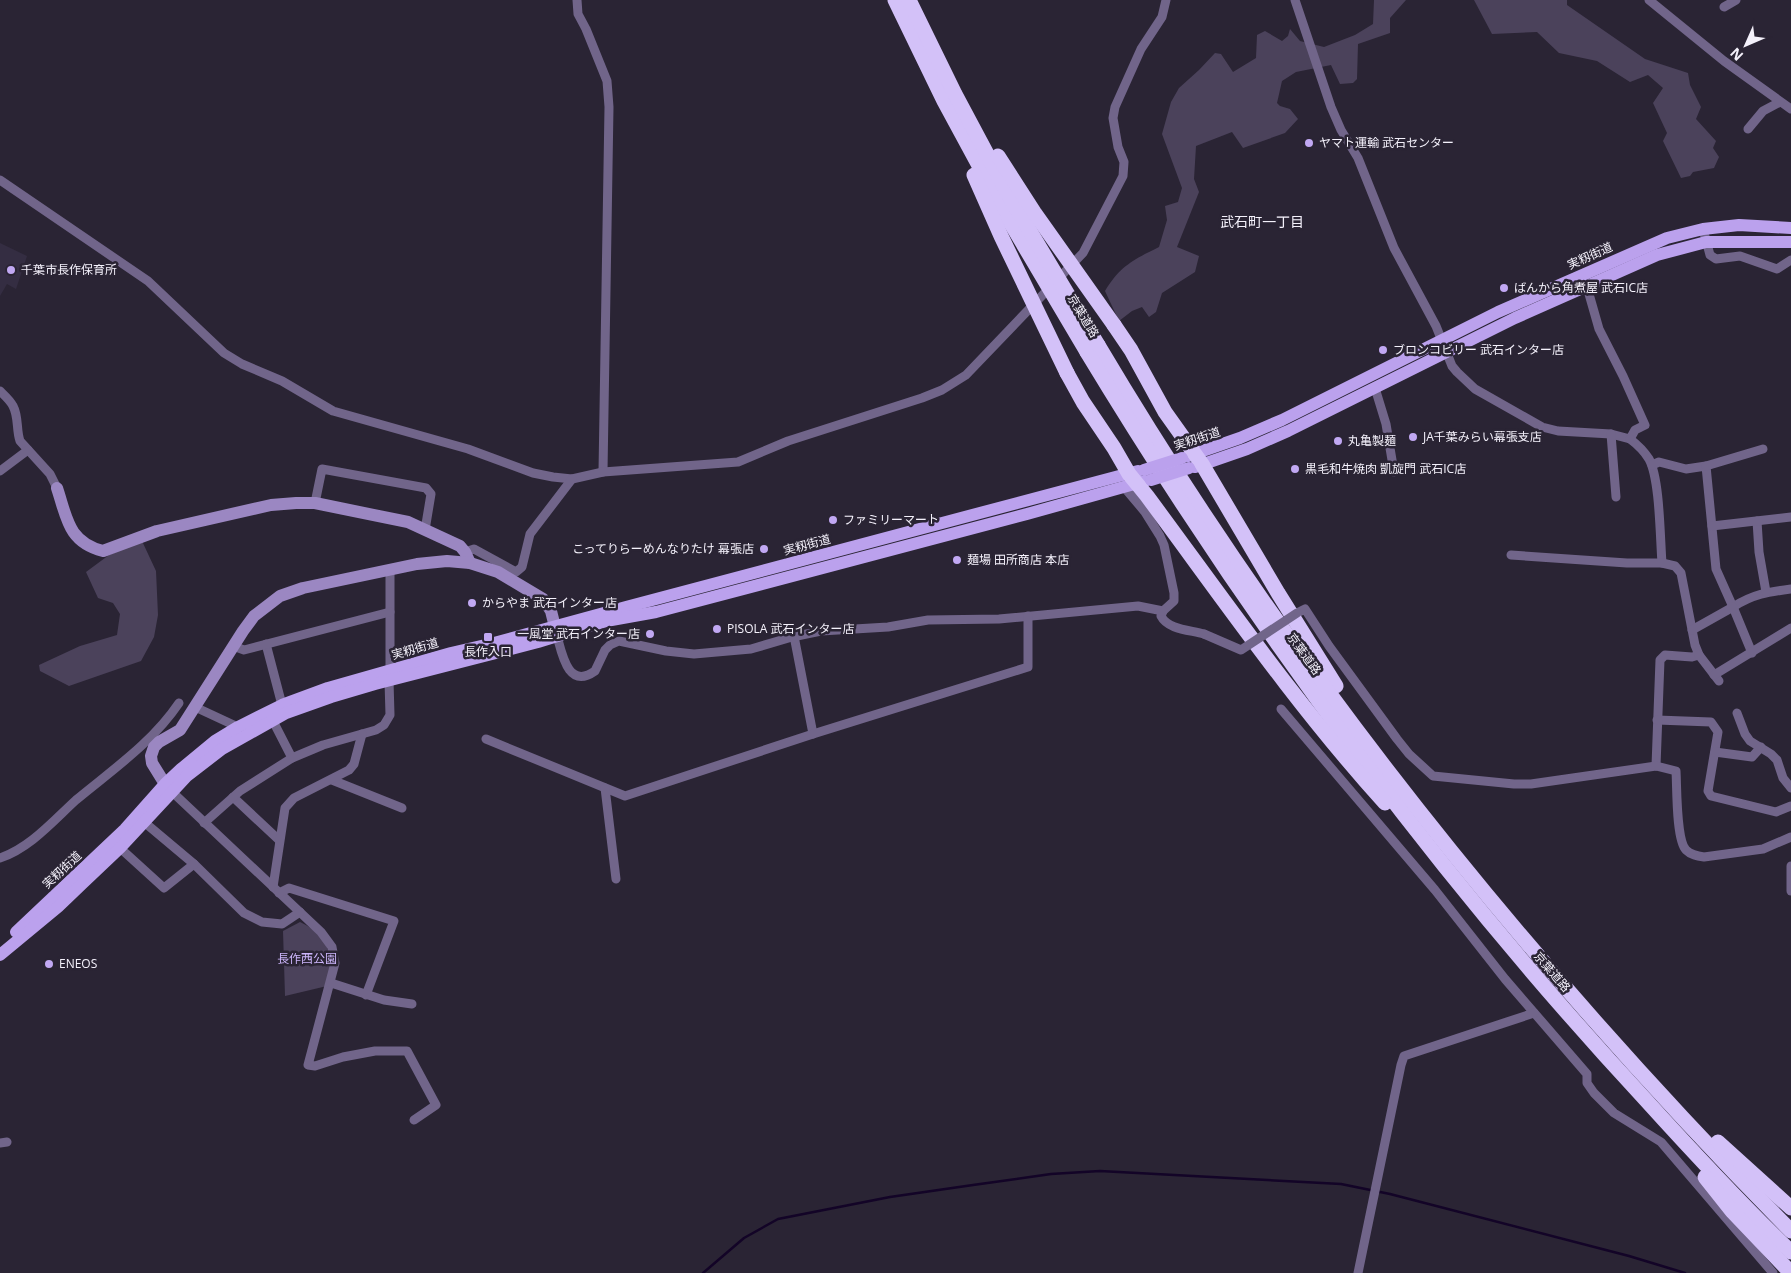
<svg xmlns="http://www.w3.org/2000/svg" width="1791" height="1273" font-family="'Open Sans','Noto Sans JP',sans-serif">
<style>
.built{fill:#342d42}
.green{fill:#4b425b}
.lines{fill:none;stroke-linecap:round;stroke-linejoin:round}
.stream{stroke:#130427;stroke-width:2.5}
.street{stroke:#71658a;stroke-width:9}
.secondary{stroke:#9b87c2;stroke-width:12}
.primary{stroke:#bba1ed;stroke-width:12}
.highway{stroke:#d3c1f8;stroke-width:15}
.street-bridge{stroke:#71658a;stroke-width:9}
.primary-bridge{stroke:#bba1ed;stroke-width:12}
.highway-bridge{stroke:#d3c1f8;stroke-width:15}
.poi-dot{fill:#c1a8f3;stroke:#2a2434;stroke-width:2}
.labels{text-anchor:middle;stroke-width:5;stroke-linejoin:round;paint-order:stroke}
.poi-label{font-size:12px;fill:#f4f1fb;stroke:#2a2434;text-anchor:start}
.street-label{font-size:12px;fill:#f4f1fb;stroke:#2a2434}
.park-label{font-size:12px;fill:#ccb5fb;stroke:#2a2434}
.neighbourhood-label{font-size:14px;fill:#f4f1fb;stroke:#2a2434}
</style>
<rect width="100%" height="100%" fill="#2a2434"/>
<!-- built -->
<path class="built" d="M 0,243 L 27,256 L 16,289 L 7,284 L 0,296 Z"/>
<!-- green -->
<g class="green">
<path d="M 1374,0 L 1406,0 L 1390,18 L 1390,33 L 1358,44 L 1357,79 L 1353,83 L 1340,84 L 1331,65 L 1296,72 L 1282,81 L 1277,103 L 1280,106 L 1290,109 L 1298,119 L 1285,133 L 1243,148 L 1232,132 L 1196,146 L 1194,179 L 1199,192 L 1177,247 L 1199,256 L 1195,272 L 1162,293 L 1156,312 L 1149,317 L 1142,307 L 1132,311 L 1119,321 L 1105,291 C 1120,266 1133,260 1159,247 L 1167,220 L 1165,206 L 1178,202 L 1182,188 L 1162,134 L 1171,102 L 1179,88 L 1199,70 L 1215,53 L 1221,54 L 1233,72 L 1256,58 L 1257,35 L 1265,31 L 1282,41 L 1288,36 L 1290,29 L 1300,41 L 1324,47 L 1355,35 L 1373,24 Z"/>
<path d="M 1474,0 L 1567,0 L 1567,5 L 1645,59 L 1688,73 L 1690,85 L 1701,107 L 1696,119 L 1716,141 L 1713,148 L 1719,157 L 1714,168 L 1693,172 L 1690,176 L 1681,178 L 1663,141 L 1667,133 L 1653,103 L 1663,88 L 1648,75 L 1630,82 L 1597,61 L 1559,53 L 1537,32 L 1492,34 Z"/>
<path d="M 142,541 L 156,571 L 158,615 L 154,637 L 141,661 L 69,686 L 40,671 L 39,665 L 80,646 L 117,635 L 120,614 L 113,603 L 98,598 L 86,572 L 109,555 Z"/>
<path d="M 300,922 C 316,929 330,944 331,962 C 331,969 328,978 327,986 L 285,996 L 283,931 Z"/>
</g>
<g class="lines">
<!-- stream -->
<path class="stream" d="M 703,1273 L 744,1238 L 778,1219 L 890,1197 L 973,1185 L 1051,1174 L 1100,1171 L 1341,1184 L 1390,1194 L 1629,1256 L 1685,1273"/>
<!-- street -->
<g class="street">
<path d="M 577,0 L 578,14 L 586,29 L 607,81 L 609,107 L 603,472"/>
<path d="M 1295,0 L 1331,107 L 1341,130 L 1358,158 L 1394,248 L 1436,326 L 1452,366 L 1457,372 L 1475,389 L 1542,427 L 1558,431 L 1611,434 L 1630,439 L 1635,430 L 1645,425 L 1623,376 L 1599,329 L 1587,287"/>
<path d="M 1649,0 L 1724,61 L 1791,109"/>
<path d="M 1724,7 L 1736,0"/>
<path d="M 1748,129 L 1763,111 L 1780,102"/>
<path d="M 0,180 L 148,281 L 224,353 L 242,364 L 282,381 L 333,411 L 468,449 L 533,473 L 553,477 L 572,479 L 603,472 L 738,462 L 788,441 L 922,398 L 942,390 L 966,375 L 1083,253 L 1123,176 L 1124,162 L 1118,147 L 1113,118 L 1115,107 L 1141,49 L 1162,17 L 1166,0"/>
<path d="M 1703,229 L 1710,255 L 1716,259 L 1740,256 L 1777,269 L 1791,260"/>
<path d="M 1375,388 L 1386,424 L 1394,472"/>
<path d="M 0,391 C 4,395 10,400 13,406 C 19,417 16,430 20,441 L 50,474 L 57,488"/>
<path d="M 1611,434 L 1616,497"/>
<path d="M 1630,439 C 1638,445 1644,451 1649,459 C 1660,479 1660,538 1662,563"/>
<path d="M 1652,465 L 1659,462 L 1686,469 L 1706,466 L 1716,569 L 1733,607 C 1753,594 1768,592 1791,589"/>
<path d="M 1706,466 L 1763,449"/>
<path d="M 0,471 L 28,450"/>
<path d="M 1124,487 L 1145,512 L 1160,536 L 1164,545 L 1174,593 L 1174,601 L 1163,611 L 1161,616 C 1168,630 1191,630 1204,634"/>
<path d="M 315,503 L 322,469 L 426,488 L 431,494 L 425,530"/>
<path d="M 1757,521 L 1759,552 L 1766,592"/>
<path d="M 1712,526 L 1791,517"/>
<path d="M 465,552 L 474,549 L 516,572 L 522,567 L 530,534 L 572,479"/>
<path d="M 1511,555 L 1627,563 L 1662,563 L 1675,566 L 1681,573 L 1695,645 L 1699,655 L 1692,657 L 1665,655 L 1660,660 L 1656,766"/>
<path d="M 390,569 L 390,671"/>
<path d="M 1297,613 L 1305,609 L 1329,646 L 1397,739 L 1409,754 L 1433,776 L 1514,784 L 1531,784 L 1656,766 L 1676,771 C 1677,787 1676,840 1686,850 C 1691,855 1697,856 1704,857 L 1763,849 L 1791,837"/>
<path d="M 1692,630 L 1733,607 L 1752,653"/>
<path d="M 557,636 C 562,654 568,690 595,671 L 605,650 L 610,645 L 619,641 L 666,651 L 694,654 L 751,649 L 792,637 L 821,631 L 888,627 L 928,620 L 999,619 L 1138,606 L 1163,611"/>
<path d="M 794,636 L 813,734"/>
<path d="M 266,644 L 282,705"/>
<path d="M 233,646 L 244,650 L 390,612"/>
<path d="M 1699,655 L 1719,681"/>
<path d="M 1714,675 L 1791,628"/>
<path d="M 195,707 L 238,727"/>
<path d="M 1281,709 L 1435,890 L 1505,979 L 1587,1074 L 1587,1083 L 1594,1093 L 1614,1113 L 1661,1142 L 1773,1273"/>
<path d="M 1737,713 L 1745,734 L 1750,741 L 1771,754 L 1777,760 L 1783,778 L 1791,788"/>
<path d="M 1657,720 L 1711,722 L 1718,732 L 1708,791 L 1711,796 L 1776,812 L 1791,806"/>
<path d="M 273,721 L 292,758"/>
<path d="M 486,739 L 625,796 L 813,734 L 1028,667 L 1028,616"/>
<path d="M 1715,752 L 1752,757 L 1761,747"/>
<path d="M 332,780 L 402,808"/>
<path d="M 168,788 L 321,932 L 332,947 L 335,963 L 308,1065 L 315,1066 L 343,1057 L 375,1051 L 407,1051 L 436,1105 L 414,1120"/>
<path d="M 605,788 L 616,879"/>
<path d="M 233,797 L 279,840"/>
<path d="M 144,822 L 194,864 L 244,913 L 262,922 L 282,924 L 300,912"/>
<path d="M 204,823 L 240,791 L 292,758 L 323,745 L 376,730 L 384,725 L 390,715 L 389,681"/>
<path d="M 120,848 L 164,888 L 194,864"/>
<path d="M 0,858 C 30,848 53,821 76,800 C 112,770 152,743 179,703"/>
<path d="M 1791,866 L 1791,891"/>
<path d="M 273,887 L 285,808 L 294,798 L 349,770 L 354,764 L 362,734"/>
<path d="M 279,893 L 289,888 L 394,921 L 366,995"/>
<path d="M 331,983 L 384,1000 L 412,1004"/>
<path d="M 0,1143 L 7,1142"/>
<path d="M 1358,1273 L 1401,1065 L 1404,1056 L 1534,1013"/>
</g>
<!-- secondary -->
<g class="secondary">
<path d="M 57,488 C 67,518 68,542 103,551 L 157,531 L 271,505 L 296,503 L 315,503 L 408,522 L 460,546 L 465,552 L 470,563"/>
<path d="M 165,784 L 152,763 L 151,756 L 154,747 L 159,742 L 180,730 L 243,631 L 254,616 L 280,596 L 303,588 L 417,564 L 447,561 L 470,563 L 498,572 L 543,599 L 551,611 L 557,635"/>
</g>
<!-- primary -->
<g class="primary">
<path d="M 1188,456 L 1240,438 L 1282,420 L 1498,312 L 1667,238 L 1703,229 L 1739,225 L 1791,228"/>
<path d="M 1195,467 L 1247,449 L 1288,431 L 1515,318 L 1657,255 L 1706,242 L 1791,242"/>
<path d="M 16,932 L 125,829 L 165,784 L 181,769 L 215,741 L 238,727 L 282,705 L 328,688 L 451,653 L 494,643 L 626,607 L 1138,471"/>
<path d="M 0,955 L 58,907 L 82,884 L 120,848 L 187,776 L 222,749 L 286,713 L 331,697 L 375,684 L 538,642 L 606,621 L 656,612 L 1027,514 L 1145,481"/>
</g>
<!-- highway -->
<g class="highway">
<path d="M 1114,325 L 1131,350 L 1165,412 L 1202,464 L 1278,593 L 1336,686"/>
<path d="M 1098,345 C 1290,669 1527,963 1791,1231"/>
<path d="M 1087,352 C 1248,618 1433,870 1644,1098 C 1692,1151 1740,1203 1791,1252"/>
<path d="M 1067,373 L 1083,402 L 1114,448 L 1129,474 L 1147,496 C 1224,600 1298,707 1385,803"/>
<path d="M 1718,1142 L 1791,1208"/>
<path d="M 1705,1177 L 1732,1211 L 1791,1273"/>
</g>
<!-- street-bridge -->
<path class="street-bridge" d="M 1204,634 L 1241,650 L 1297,613"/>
<!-- primary-bridge -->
<g class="primary-bridge">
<path d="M 1144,470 L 1182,458"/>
<path d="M 1151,480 L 1189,468"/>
</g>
<!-- highway-bridge -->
<g class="highway-bridge">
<path d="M 895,0 L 944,101 L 1003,210 L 1087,352"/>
<path d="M 909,0 L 955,94 L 1012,201 L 1098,345"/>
<path d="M 998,156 L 1034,212 L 1114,325"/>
<path d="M 974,175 L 1001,236 L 1067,373"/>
</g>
</g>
<!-- markers -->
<g class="poi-dot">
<circle cx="1309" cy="143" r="5"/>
<circle cx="11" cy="270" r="5"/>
<circle cx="1504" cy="288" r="5"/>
<circle cx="1383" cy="350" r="5"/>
<circle cx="1413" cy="437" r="5"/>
<circle cx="1338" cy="441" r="5"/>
<circle cx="1295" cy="469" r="5"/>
<circle cx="833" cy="520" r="5"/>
<circle cx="764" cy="549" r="5"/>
<circle cx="957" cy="560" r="5"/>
<circle cx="472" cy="603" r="5"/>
<circle cx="717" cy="629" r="5"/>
<circle cx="650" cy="634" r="5"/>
<rect x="483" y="632" width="10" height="10" rx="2.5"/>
<circle cx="49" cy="964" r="5"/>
</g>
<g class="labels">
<!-- poi labels -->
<g class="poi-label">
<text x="1319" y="147">ヤマト運輸 武石センター</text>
<text x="21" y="274">千葉市長作保育所</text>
<text x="1514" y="292">ばんから角煮屋 武石IC店</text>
<text x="1393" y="354">ブロンコビリー 武石インター店</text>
<text x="1423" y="441">JA千葉みらい幕張支店</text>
<text x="1348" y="445">丸亀製麺</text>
<text x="1305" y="473">黒毛和牛焼肉 凱旋門 武石IC店</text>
<text x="843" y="524">ファミリーマート</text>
<text x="754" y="553" text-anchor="end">こってりらーめんなりたけ 幕張店</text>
<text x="967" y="564">麺場 田所商店 本店</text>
<text x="482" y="607">からやま 武石インター店</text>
<text x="727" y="633">PISOLA 武石インター店</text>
<text x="640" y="638" text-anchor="end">一風堂 武石インター店</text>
<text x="488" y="656" text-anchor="middle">長作入口</text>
<text x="59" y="968">ENEOS</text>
</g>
<!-- street labels -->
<g class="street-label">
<text transform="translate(1590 256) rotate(-24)" y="4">実籾街道</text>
<text transform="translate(1083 316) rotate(59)" y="4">京葉道路</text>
<text transform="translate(1197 439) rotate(-18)" y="4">実籾街道</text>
<text transform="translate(807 545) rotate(-15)" y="4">実籾街道</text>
<text transform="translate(415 649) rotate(-16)" y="4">実籾街道</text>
<text transform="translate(1304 654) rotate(54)" y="4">京葉道路</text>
<text transform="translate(62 870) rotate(-43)" y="4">実籾街道</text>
<text transform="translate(1552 972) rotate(49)" y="4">京葉道路</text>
</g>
<!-- park labels -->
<g class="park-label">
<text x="307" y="963">長作西公園</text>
</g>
<!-- neighbourhood labels -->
<g class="neighbourhood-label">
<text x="1262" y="227">武石町一丁目</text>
</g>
</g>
<!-- north arrow -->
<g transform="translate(1746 45) rotate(225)" stroke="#2a2434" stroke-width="4" paint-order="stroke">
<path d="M0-4L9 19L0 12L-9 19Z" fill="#f4f1fb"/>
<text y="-8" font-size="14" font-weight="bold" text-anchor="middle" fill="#f4f1fb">N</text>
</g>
</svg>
